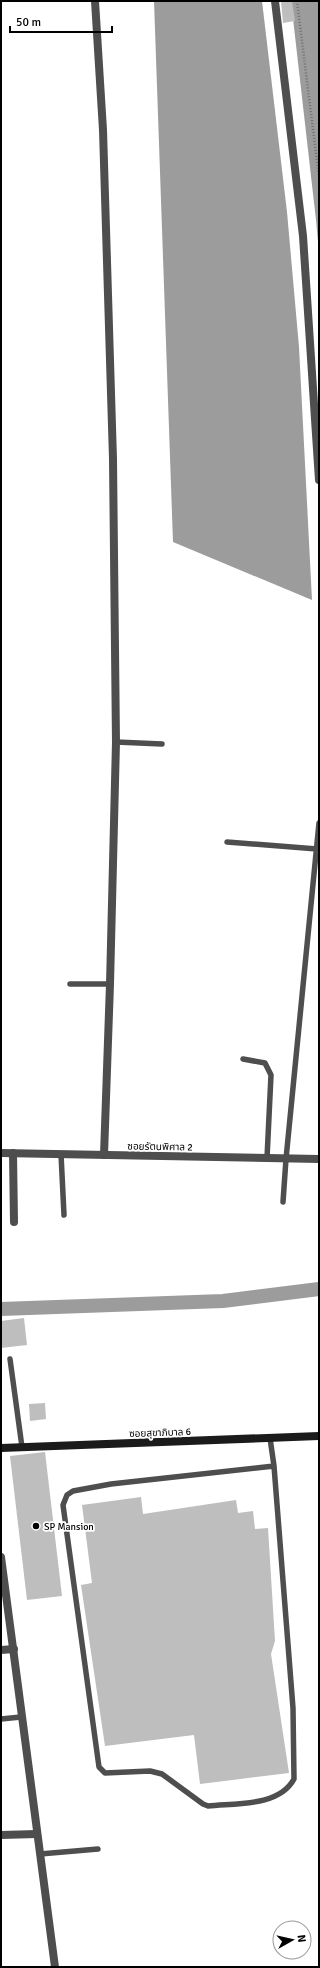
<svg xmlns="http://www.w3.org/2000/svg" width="320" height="1968" font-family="Signika,'Noto Sans Thai',sans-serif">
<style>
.water{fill:#9c9c9c}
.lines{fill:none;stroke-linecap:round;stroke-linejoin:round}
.canal{stroke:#9c9c9c;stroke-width:14}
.building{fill:#bebebe}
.path{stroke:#707070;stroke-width:2.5;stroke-dasharray:1 2;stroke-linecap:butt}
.lane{stroke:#4e4e4e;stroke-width:5.5}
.street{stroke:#4e4e4e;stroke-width:8}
.secondary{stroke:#1b1b1b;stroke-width:8}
.poi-dot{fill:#000;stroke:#fff;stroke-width:1.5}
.labels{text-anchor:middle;stroke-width:3.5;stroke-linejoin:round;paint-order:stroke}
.street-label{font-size:10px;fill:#000;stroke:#fff}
.poi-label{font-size:10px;fill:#000;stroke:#fff;text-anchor:start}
</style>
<rect width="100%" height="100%" fill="#fff"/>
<!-- water -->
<g class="water">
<path d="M 154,1 L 262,1 L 287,212 L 299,347 L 312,600 L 173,542 Z"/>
<path d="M 291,1 L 319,1 L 319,253 L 316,220 Z"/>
</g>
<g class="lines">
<!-- canal -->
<path class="canal" d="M 1,1309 L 223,1301 L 319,1289"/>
</g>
<!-- building -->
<g class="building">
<path d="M 281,1 L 292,1 L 295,21 L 283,23 Z"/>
<path d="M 24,1318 L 27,1345 L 1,1348 L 1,1321 Z"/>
<path d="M 45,1403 L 46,1419 L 30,1421 L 29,1404 Z"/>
<path d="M 45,1452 L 62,1596 L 27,1600 L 10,1456 Z"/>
<path d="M 141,1497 L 143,1514 L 236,1500 L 238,1513 L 253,1511 L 255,1529 L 268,1528 L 275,1641 L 271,1654 L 289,1773 L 200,1784 L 194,1735 L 105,1746 L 81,1585 L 92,1583 L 82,1505 Z"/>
</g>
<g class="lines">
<!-- path -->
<path class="path" d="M 297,1 L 319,177"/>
<!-- lane -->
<g class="lane">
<path d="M 116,742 L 162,744"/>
<path d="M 227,842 L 317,849"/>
<path d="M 70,984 L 110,984"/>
<path d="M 243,1059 L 265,1063 L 271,1075 L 267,1158"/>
<path d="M 61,1154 L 64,1215"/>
<path d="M 283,1202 L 286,1159 L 319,823"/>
<path d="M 10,1359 L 22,1447"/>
<path d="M 270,1438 L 274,1466 L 293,1708 L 294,1779 C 279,1807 235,1803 208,1806 L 203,1804 L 162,1774 L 150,1771 L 105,1773 L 99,1767 L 63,1505 L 67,1495 L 73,1491 L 111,1484 L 274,1466"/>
<path d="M 1,1719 L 21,1717"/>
<path d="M 40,1854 L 98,1849"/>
</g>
<!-- street -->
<g class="street">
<path d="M 95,1 L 103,130 L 113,459 L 116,742 L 110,984 L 104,1155"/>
<path d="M 275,1 L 303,236 L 319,480"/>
<path d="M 1,1153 L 319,1159"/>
<path d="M 13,1153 L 14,1222"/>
<path d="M 1,1557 L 55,1967"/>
<path d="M 1,1650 L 14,1649"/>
<path d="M 1,1835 L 37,1834"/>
</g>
<!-- secondary -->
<path class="secondary" d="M 1,1448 L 319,1436"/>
</g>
<!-- markers -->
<circle class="poi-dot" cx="36" cy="1526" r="4"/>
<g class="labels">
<!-- street labels -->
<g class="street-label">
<text transform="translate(160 1146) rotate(1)" y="4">ซอยรัตนพิศาล 2</text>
<text transform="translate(160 1432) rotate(-2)" y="4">ซอยสุขาภิบาล 6</text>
</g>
<!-- poi labels -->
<g class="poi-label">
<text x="44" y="1530">SP Mansion</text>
</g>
</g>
<!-- border -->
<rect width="320" height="1968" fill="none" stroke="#000000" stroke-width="4"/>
<!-- north arrow -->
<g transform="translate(292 1940) rotate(82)"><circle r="19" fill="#ffffff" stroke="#999999"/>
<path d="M0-3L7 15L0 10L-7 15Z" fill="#000000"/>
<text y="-6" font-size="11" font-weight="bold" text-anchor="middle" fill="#000000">N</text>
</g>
<!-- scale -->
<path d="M10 26v6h102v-6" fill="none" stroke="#000000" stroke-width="2"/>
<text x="16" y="26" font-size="12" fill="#000000" stroke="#ffffff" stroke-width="3" paint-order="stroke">50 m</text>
</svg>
